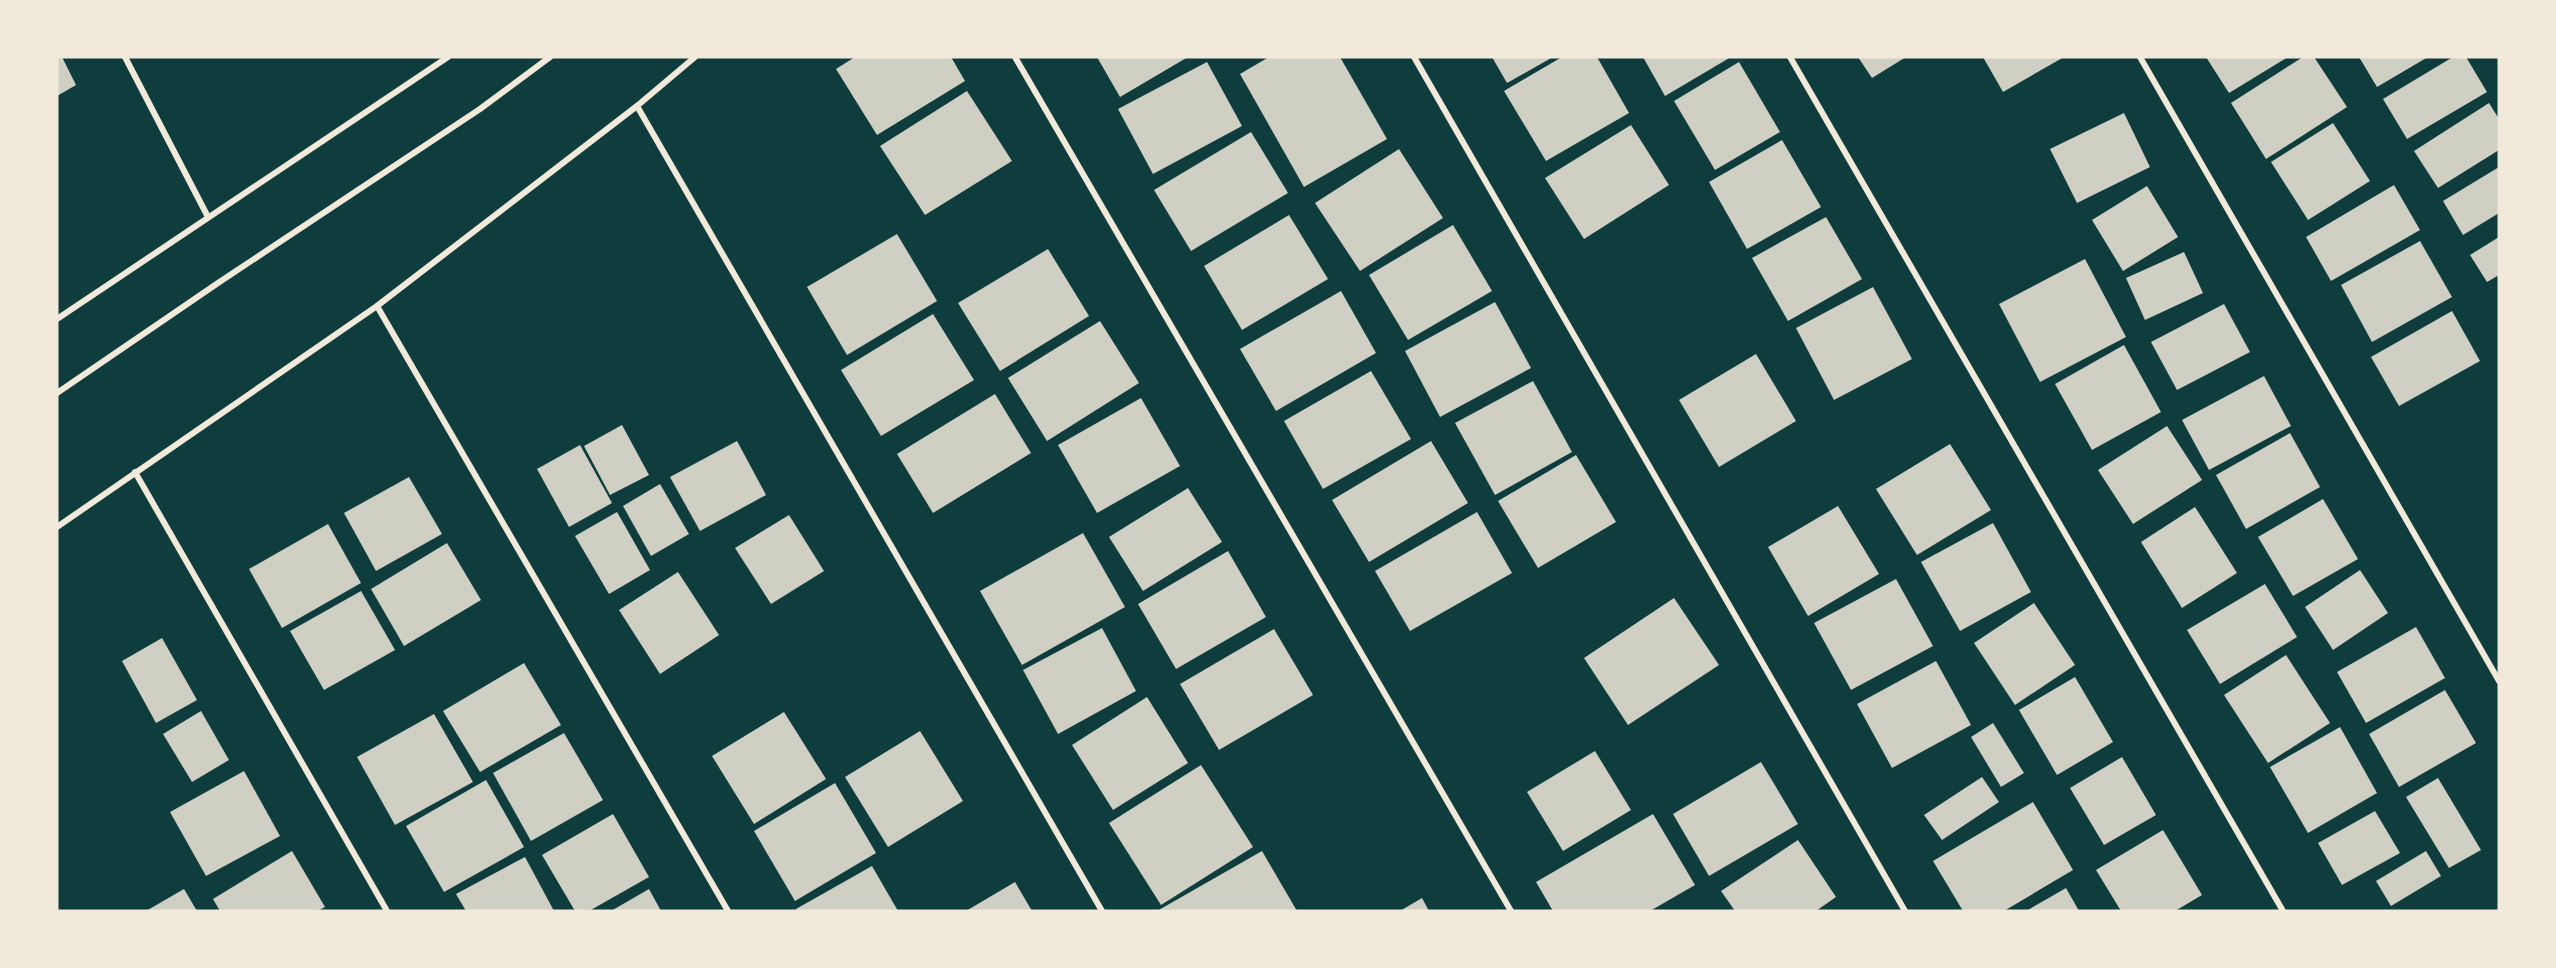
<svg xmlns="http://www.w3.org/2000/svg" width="2556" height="968" font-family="Roboto,sans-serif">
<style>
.building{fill:#cfcfc3}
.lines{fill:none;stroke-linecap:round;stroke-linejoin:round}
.minor{stroke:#f1e9da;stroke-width:6}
</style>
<rect width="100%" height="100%" fill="#0f3d3e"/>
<!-- building -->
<g class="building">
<path d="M 57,57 L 62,57 L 76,85 L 57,96 Z"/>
<path d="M 855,57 L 951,57 L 965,81 L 877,135 L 836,69 Z"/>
<path d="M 1097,57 L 1188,57 L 1120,97 Z"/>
<path d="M 1269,57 L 1340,57 L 1387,139 L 1304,187 L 1240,74 Z"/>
<path d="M 1492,57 L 1553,57 L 1507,83 Z"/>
<path d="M 1562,57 L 1597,57 L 1629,113 L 1546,161 L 1504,91 Z"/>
<path d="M 1643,57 L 1731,57 L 1665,96 Z"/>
<path d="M 1858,57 L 1906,57 L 1872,78 Z"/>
<path d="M 1983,57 L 2064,57 L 2003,92 Z"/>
<path d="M 2206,57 L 2288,57 L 2229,93 Z"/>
<path d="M 2303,57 L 2314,57 L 2347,107 L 2266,159 L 2231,103 Z"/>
<path d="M 2359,57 L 2428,57 L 2377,87 Z"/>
<path d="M 2453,57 L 2466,57 L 2487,92 L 2407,139 L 2383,99 Z"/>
<path d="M 1207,62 L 1242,126 L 1153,174 L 1118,109 Z"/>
<path d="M 1739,62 L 1780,132 L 1715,170 L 1674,101 Z"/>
<path d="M 967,91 L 1012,161 L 925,215 L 880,146 Z"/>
<path d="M 2489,103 L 2499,119 L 2499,150 L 2438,188 L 2414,151 Z"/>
<path d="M 2124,113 L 2150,167 L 2077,203 L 2050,149 Z"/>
<path d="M 2333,123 L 2370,181 L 2308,220 L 2271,162 Z"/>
<path d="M 1631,125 L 1669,185 L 1584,239 L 1545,178 Z"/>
<path d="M 1251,132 L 1288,193 L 1191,251 L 1154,190 Z"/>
<path d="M 1782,140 L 1821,207 L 1747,249 L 1709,182 Z"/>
<path d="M 1399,149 L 1443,218 L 1360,271 L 1315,203 Z"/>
<path d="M 2499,167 L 2499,213 L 2463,235 L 2443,201 Z"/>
<path d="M 2394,185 L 2420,230 L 2331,281 L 2306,237 Z"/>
<path d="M 2147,186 L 2178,237 L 2123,271 L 2092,220 Z"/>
<path d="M 1289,215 L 1328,279 L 1242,330 L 1204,266 Z"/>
<path d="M 1826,217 L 1862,279 L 1788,321 L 1752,258 Z"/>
<path d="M 1453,225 L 1492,291 L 1408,340 L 1369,275 Z"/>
<path d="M 897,234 L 937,301 L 847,355 L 807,287 Z"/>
<path d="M 2499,237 L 2499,275 L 2487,282 L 2470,255 Z"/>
<path d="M 2420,241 L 2452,297 L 2372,342 L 2341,285 Z"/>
<path d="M 1048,249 L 1089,316 L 1000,371 L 958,303 Z"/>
<path d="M 2184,252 L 2203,293 L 2145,320 L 2126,278 Z"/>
<path d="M 2085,259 L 2126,337 L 2040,382 L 1999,304 Z"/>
<path d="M 1873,287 L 1912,359 L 1834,400 L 1796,328 Z"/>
<path d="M 1341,291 L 1376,353 L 1276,411 L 1240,349 Z"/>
<path d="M 1495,302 L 1531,368 L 1440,417 L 1405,351 Z"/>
<path d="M 2224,304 L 2250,352 L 2177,390 L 2151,342 Z"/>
<path d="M 2452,311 L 2480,361 L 2399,406 L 2371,357 Z"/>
<path d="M 933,314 L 974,380 L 881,436 L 841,370 Z"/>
<path d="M 1100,321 L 1139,383 L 1047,441 L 1008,378 Z"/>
<path d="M 2124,345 L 2161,412 L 2092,450 L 2055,384 Z"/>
<path d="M 1756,354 L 1796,421 L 1719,467 L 1679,400 Z"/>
<path d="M 1371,371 L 1411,439 L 1323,489 L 1284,421 Z"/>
<path d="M 2264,376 L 2291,426 L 2209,470 L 2182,420 Z"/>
<path d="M 1533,381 L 1572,452 L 1495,495 L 1455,423 Z"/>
<path d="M 995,394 L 1031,453 L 933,513 L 897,454 Z"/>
<path d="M 1141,398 L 1180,466 L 1097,513 L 1058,445 Z"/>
<path d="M 622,425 L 649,475 L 610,495 L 584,446 Z"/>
<path d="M 2167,426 L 2202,480 L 2133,524 L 2098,470 Z"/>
<path d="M 2290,433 L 2320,487 L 2246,529 L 2216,475 Z"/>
<path d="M 737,441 L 766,495 L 700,531 L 670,477 Z"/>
<path d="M 1431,441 L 1468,503 L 1369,562 L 1332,500 Z"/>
<path d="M 1950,444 L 1991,510 L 1917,555 L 1876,489 Z"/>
<path d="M 580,445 L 612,503 L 569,527 L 537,469 Z"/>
<path d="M 1576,455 L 1616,522 L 1538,568 L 1498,501 Z"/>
<path d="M 409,477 L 442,534 L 376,571 L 344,513 Z"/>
<path d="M 660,484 L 689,534 L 651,556 L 623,506 Z"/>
<path d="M 1188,488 L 1222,542 L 1143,591 L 1109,537 Z"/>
<path d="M 2323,499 L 2358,559 L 2293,596 L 2258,537 Z"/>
<path d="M 1838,506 L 1879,574 L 1808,616 L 1768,547 Z"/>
<path d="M 2195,507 L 2237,573 L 2182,608 L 2141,542 Z"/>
<path d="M 617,512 L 650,570 L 609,594 L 575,536 Z"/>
<path d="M 1477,512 L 1512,573 L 1410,631 L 1375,571 Z"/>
<path d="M 789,515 L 824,571 L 771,604 L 735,548 Z"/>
<path d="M 1993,523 L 2031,592 L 1960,631 L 1921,562 Z"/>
<path d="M 328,524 L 361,583 L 282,628 L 249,569 Z"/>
<path d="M 1083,533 L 1125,607 L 1022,665 L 980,591 Z"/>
<path d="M 447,543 L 481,600 L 404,646 L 371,589 Z"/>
<path d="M 1228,551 L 1266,617 L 1176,669 L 1138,604 Z"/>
<path d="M 2360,570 L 2388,613 L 2333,650 L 2305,607 Z"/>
<path d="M 678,572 L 719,635 L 660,674 L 619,610 Z"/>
<path d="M 1896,579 L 1933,646 L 1851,690 L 1814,623 Z"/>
<path d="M 2265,584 L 2297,637 L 2220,684 L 2187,630 Z"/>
<path d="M 361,591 L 395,650 L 324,690 L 290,631 Z"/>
<path d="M 1674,598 L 1719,665 L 1628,725 L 1584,658 Z"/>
<path d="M 2034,603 L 2075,665 L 2015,705 L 1974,643 Z"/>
<path d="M 2416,627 L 2445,678 L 2366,723 L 2337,672 Z"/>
<path d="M 1102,628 L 1136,691 L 1058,734 L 1023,670 Z"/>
<path d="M 1274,629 L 1313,695 L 1219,750 L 1180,684 Z"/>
<path d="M 162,638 L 197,700 L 156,723 L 122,661 Z"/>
<path d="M 2286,655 L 2330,723 L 2268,763 L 2224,695 Z"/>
<path d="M 1936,661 L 1971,725 L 1892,768 L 1857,704 Z"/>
<path d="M 524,663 L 561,725 L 480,772 L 443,711 Z"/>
<path d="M 2075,677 L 2113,742 L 2057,775 L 2019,710 Z"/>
<path d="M 2445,690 L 2476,743 L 2399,787 L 2369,734 Z"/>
<path d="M 1147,697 L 1188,763 L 1113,810 L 1072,745 Z"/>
<path d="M 201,711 L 229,760 L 192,782 L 163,734 Z"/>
<path d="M 784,712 L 826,779 L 754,824 L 712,756 Z"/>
<path d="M 434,714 L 473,782 L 395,825 L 357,757 Z"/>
<path d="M 1993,723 L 2024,773 L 2001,787 L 1971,737 Z"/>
<path d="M 2340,727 L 2377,793 L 2308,833 L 2270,767 Z"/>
<path d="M 920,731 L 963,801 L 888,847 L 845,777 Z"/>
<path d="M 564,733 L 603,800 L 531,841 L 493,773 Z"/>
<path d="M 1595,751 L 1631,810 L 1563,851 L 1527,792 Z"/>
<path d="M 2122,757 L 2156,815 L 2104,845 L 2070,788 Z"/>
<path d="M 1761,762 L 1798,824 L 1709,876 L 1673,814 Z"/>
<path d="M 1201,765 L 1253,847 L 1161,905 L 1109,823 Z"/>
<path d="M 244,771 L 280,836 L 206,876 L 170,812 Z"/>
<path d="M 1982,777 L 1999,802 L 1942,840 L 1924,815 Z"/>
<path d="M 2438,778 L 2481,850 L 2449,868 L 2406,797 Z"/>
<path d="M 486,780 L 524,847 L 444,892 L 406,826 Z"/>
<path d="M 835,783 L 876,853 L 795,901 L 754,831 Z"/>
<path d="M 2033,802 L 2073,870 L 2004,911 L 1963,911 L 1933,861 Z"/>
<path d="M 2375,811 L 2400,853 L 2342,885 L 2318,843 Z"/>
<path d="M 613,814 L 649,877 L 589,911 L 575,911 L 542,855 Z"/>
<path d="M 1653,814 L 1695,885 L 1650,911 L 1553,911 L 1536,882 Z"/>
<path d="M 2163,830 L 2202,895 L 2175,911 L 2121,911 L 2096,870 Z"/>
<path d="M 1798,840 L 1836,897 L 1816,911 L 1735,911 L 1721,891 Z"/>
<path d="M 292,851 L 325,907 L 317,911 L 220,911 L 213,899 Z"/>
<path d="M 1262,851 L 1297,911 L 1157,911 Z"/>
<path d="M 2426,851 L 2441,876 L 2391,906 L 2376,881 Z"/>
<path d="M 525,857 L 554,911 L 466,911 L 456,894 Z"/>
<path d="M 872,866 L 898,911 L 797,911 L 796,909 Z"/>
<path d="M 1015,882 L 1032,911 L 966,911 Z"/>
<path d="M 2066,888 L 2079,911 L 2026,911 Z"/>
<path d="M 184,889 L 197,911 L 146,911 Z"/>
<path d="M 649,889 L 661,911 L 611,911 Z"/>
<path d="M 1422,898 L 1429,911 L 1400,911 Z"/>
</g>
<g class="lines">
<!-- minor -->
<g class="minor">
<path d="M 125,57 L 208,217"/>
<path d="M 1015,57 L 1511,911"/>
<path d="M 1414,57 L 1905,911"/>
<path d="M 1790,57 L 2283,911"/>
<path d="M 2140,57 L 2499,681"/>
<path d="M 637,106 L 1102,911"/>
<path d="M 377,306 L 728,911"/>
<path d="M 57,319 L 448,57"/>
<path d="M 57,393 L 218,283 L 480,109 L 550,57"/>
<path d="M 135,472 L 387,911"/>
<path d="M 57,527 L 377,306 L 637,106 L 695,57"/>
</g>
</g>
<!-- border -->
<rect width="2556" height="968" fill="none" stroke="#f1e9da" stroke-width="117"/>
</svg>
